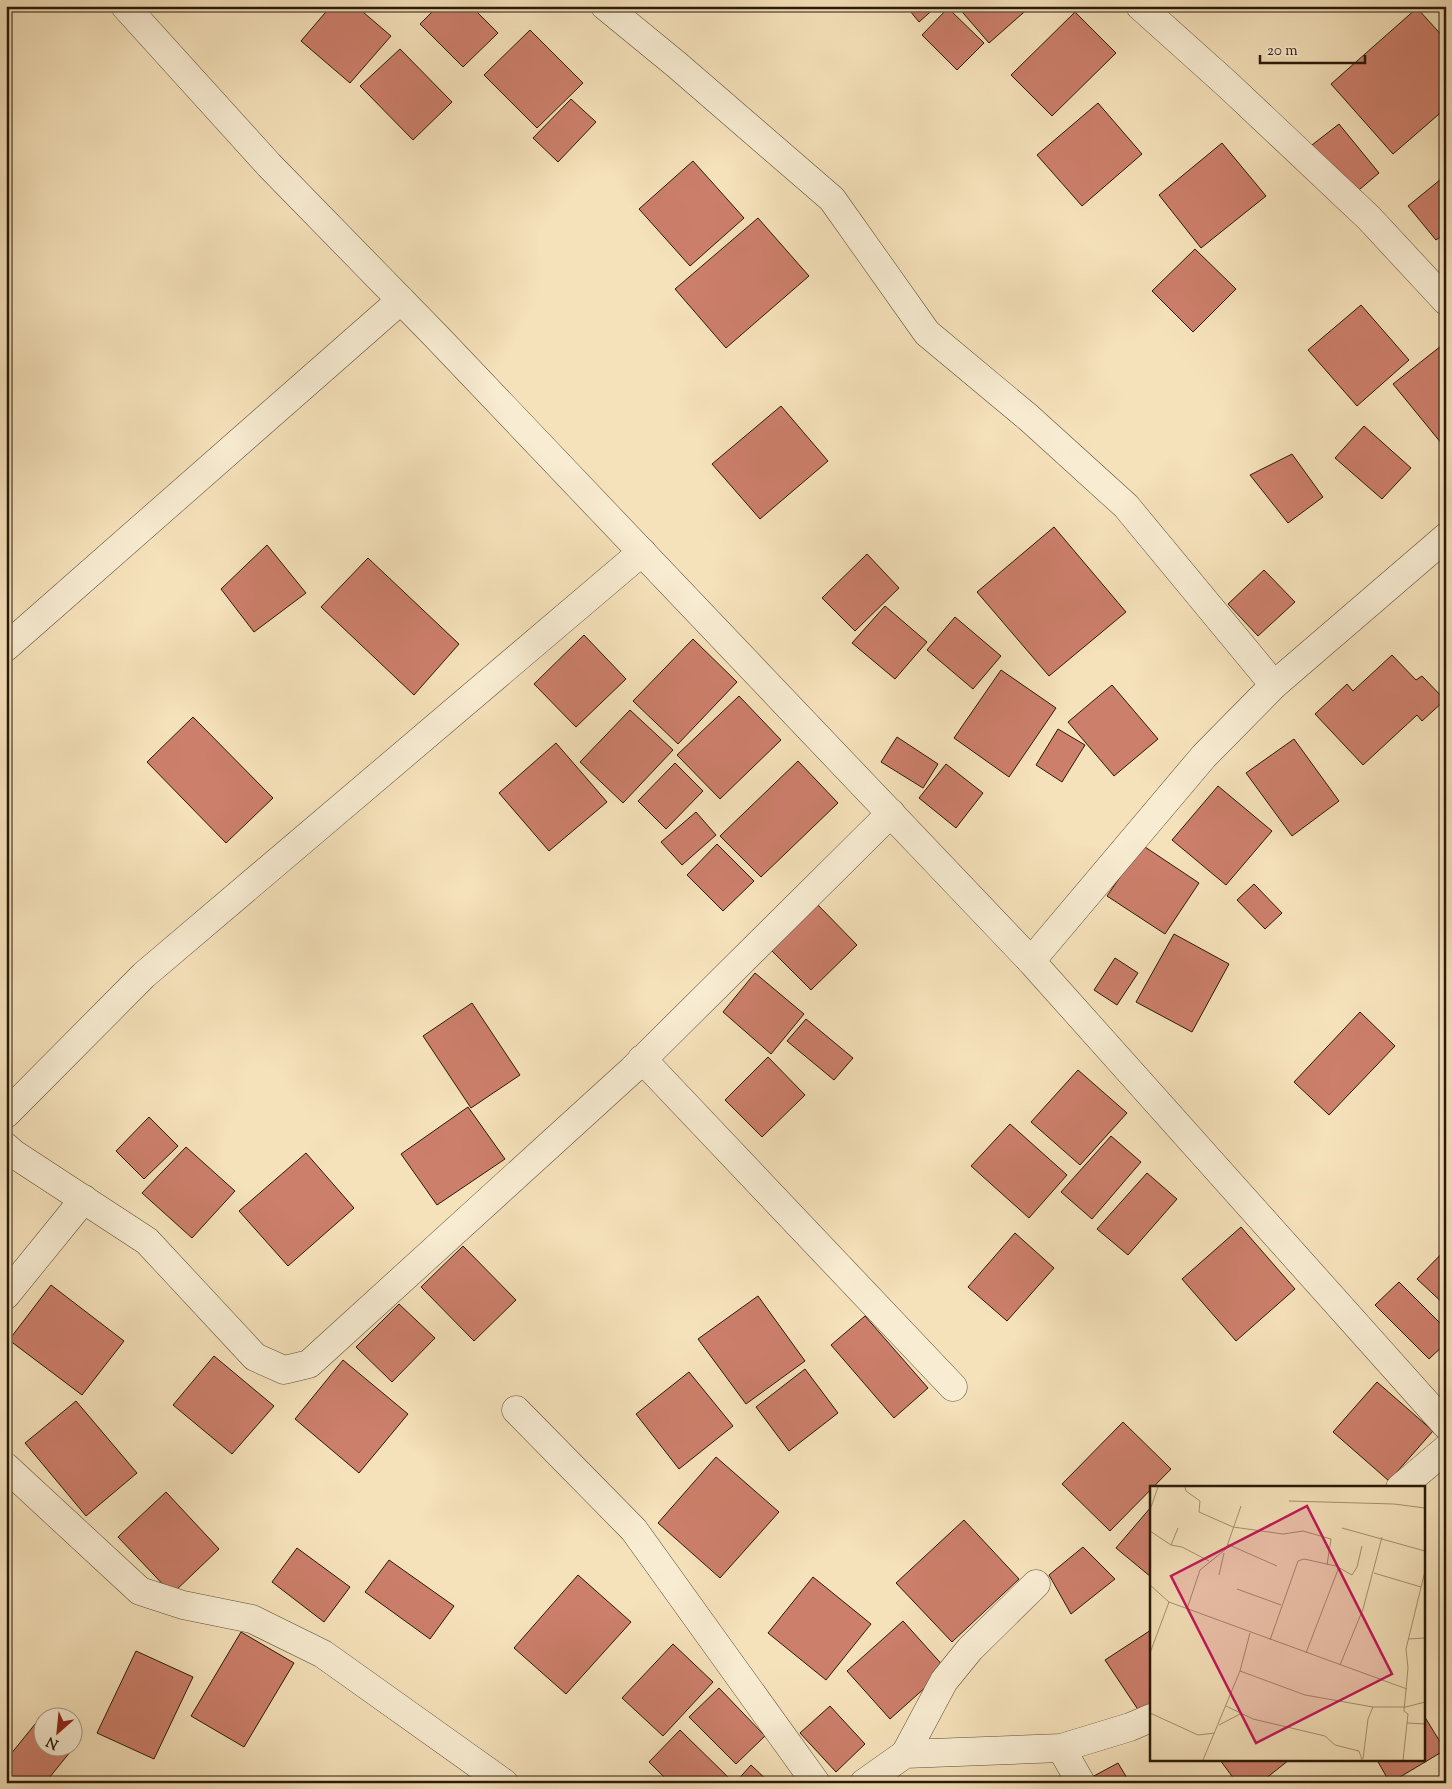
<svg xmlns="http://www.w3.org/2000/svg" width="1452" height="1789" font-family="'Sorts Mill Goudy',serif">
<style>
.building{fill:#cc7f6b;stroke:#291a08}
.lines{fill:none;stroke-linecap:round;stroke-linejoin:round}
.minor-casing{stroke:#5c4c34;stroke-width:29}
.minor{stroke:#f8ecd2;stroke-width:28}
.inset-road{fill:none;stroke:#a39173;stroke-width:1}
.view{fill:#c2185b;fill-opacity:0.15;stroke:#c2185b;stroke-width:2.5}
.inset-edge{fill:none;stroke:#291a08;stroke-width:2.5}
</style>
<rect width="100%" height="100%" fill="#f5e1ba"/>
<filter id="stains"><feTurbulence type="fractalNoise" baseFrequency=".004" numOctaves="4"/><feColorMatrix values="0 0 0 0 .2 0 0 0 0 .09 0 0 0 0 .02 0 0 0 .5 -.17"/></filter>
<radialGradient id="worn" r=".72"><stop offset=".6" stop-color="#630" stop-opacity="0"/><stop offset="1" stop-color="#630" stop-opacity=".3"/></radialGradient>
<!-- building -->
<g class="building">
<path d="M 331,6 L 356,6 L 391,36 L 350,83 L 301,41 Z"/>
<path d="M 438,6 L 471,6 L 498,33 L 463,67 L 420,24 Z"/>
<path d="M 906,6 L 937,6 L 919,22 Z"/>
<path d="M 957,6 L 1031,6 L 989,43 Z"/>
<path d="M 948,8 L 984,43 L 957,70 L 922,35 Z"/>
<path d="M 1417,8 L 1446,40 L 1446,108 L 1393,154 L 1331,84 Z"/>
<path d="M 1075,12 L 1116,53 L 1052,116 L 1011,75 Z"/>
<path d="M 530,30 L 583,83 L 537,128 L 484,75 Z"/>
<path d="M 400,49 L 452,102 L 413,140 L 360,86 Z"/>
<path d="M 571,99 L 596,122 L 558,162 L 533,138 Z"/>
<path d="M 1098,103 L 1142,154 L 1082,206 L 1037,155 Z"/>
<path d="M 1339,124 L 1379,173 L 1353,195 L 1312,145 Z"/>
<path d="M 1222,143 L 1266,196 L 1201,248 L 1159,195 Z"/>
<path d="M 693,161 L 744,218 L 690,266 L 639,209 Z"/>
<path d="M 1446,175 L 1446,233 L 1436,240 L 1408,206 Z"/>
<path d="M 758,218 L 809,276 L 726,348 L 675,289 Z"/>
<path d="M 1195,249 L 1236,289 L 1193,332 L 1152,291 Z"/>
<path d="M 1361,305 L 1409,360 L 1357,406 L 1308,350 Z"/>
<path d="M 1446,342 L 1446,449 L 1393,384 Z"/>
<path d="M 781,406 L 828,461 L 760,519 L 712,464 Z"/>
<path d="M 1364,426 L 1411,468 L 1382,499 L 1335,458 Z"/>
<path d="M 1292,454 L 1323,497 L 1288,523 L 1250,475 Z"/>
<path d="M 1054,527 L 1126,612 L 1049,676 L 977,592 Z"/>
<path d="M 267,545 L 306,593 L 254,632 L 221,589 Z"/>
<path d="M 867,554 L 899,588 L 855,631 L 822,598 Z"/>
<path d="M 368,558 L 459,644 L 414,695 L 321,607 Z"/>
<path d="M 1264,570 L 1295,602 L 1258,636 L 1228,604 Z"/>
<path d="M 885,606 L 927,642 L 895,679 L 852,643 Z"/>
<path d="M 955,617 L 1001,656 L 973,689 L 927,650 Z"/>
<path d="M 584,635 L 626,679 L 576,727 L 534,684 Z"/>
<path d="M 693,639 L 737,682 L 678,744 L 633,701 Z"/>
<path d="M 1392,655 L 1416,680 L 1422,676 L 1445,700 L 1422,721 L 1417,715 L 1363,765 L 1315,714 L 1347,684 L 1353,691 Z"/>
<path d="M 1001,670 L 1056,708 L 1009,777 L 954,738 Z"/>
<path d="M 1112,685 L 1158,739 L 1114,776 L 1068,722 Z"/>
<path d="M 739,696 L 781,740 L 720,799 L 677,755 Z"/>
<path d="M 630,710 L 673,750 L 623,803 L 580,762 Z"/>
<path d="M 193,717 L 273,798 L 226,843 L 147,762 Z"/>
<path d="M 1058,729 L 1085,745 L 1062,782 L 1036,765 Z"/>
<path d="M 897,737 L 938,764 L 923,788 L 881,762 Z"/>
<path d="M 1294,739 L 1339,801 L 1292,836 L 1246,773 Z"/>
<path d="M 556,743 L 607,802 L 549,851 L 499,793 Z"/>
<path d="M 798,761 L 838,803 L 761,877 L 720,836 Z"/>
<path d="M 675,763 L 703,791 L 666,829 L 638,801 Z"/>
<path d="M 946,764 L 983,793 L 956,828 L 919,798 Z"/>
<path d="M 1218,786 L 1272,831 L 1226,885 L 1172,840 Z"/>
<path d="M 696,812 L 716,835 L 682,865 L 661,842 Z"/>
<path d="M 717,844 L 754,881 L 723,911 L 687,875 Z"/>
<path d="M 1142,845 L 1199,883 L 1165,934 L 1107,896 Z"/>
<path d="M 1254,884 L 1282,913 L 1265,929 L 1237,900 Z"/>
<path d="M 816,903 L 857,945 L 811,990 L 770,949 Z"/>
<path d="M 1174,934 L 1229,964 L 1192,1032 L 1136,1002 Z"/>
<path d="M 1115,958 L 1138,973 L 1117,1005 L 1094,990 Z"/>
<path d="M 755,973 L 804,1014 L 771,1054 L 723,1012 Z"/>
<path d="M 472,1003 L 520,1075 L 471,1108 L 423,1036 Z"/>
<path d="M 1360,1012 L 1395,1046 L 1329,1115 L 1294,1082 Z"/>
<path d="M 806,1019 L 853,1058 L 834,1080 L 787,1041 Z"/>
<path d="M 768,1057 L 805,1095 L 762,1137 L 725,1100 Z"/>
<path d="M 1078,1070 L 1127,1113 L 1080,1165 L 1031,1122 Z"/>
<path d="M 468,1107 L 505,1159 L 437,1205 L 401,1154 Z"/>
<path d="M 149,1117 L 178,1146 L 144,1179 L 116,1151 Z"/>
<path d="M 1010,1124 L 1067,1175 L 1029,1218 L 971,1166 Z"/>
<path d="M 1111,1136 L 1141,1162 L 1092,1219 L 1061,1192 Z"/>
<path d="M 186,1147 L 235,1191 L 192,1238 L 142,1193 Z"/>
<path d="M 306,1153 L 354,1208 L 288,1266 L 239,1211 Z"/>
<path d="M 1147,1173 L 1177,1199 L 1128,1255 L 1097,1229 Z"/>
<path d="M 1241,1227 L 1295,1289 L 1236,1341 L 1182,1279 Z"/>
<path d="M 1015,1233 L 1054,1268 L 1007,1321 L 968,1287 Z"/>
<path d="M 463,1246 L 516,1300 L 474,1341 L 421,1287 Z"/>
<path d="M 1446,1249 L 1446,1306 L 1417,1279 Z"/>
<path d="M 1399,1282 L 1446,1329 L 1446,1343 L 1429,1359 L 1375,1305 Z"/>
<path d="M 51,1285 L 124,1341 L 82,1395 L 9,1340 Z"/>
<path d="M 758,1296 L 805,1361 L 746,1404 L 698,1339 Z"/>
<path d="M 399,1304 L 435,1338 L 392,1382 L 356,1347 Z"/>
<path d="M 865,1316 L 928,1388 L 894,1418 L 831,1345 Z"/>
<path d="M 214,1356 L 274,1406 L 232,1454 L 173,1405 Z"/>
<path d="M 343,1360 L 408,1414 L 359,1473 L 295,1419 Z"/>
<path d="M 805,1369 L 838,1413 L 789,1451 L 756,1407 Z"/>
<path d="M 689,1372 L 733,1426 L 679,1469 L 636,1414 Z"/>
<path d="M 1377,1382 L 1433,1431 L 1389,1481 L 1333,1432 Z"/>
<path d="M 76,1401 L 137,1473 L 86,1516 L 25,1443 Z"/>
<path d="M 1123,1422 L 1171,1469 L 1110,1531 L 1062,1484 Z"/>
<path d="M 716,1457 L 779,1512 L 720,1578 L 658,1523 Z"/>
<path d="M 166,1492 L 219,1549 L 172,1594 L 118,1537 Z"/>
<path d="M 1151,1507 L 1151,1577 L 1116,1548 Z"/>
<path d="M 964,1520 L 1019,1579 L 952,1642 L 896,1583 Z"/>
<path d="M 1083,1547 L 1115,1579 L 1071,1614 L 1049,1575 Z"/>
<path d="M 297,1548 L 350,1587 L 324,1622 L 272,1582 Z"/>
<path d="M 389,1560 L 454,1606 L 430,1639 L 365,1592 Z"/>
<path d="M 578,1575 L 631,1622 L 566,1694 L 514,1648 Z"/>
<path d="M 813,1577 L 871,1624 L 826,1680 L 768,1633 Z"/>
<path d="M 903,1621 L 946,1669 L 890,1719 L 847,1671 Z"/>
<path d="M 1151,1630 L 1151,1707 L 1141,1714 L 1105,1660 Z"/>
<path d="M 241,1632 L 294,1663 L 244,1747 L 191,1716 Z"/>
<path d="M 673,1644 L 713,1682 L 663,1736 L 622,1698 Z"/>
<path d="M 136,1651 L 193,1677 L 154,1759 L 97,1733 Z"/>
<path d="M 719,1688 L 765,1736 L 736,1764 L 689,1717 Z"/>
<path d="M 830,1706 L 865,1744 L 836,1772 L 800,1733 Z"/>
<path d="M 1423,1714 L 1445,1750 L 1390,1783 L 1377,1760 L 1423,1760 Z"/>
<path d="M 40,1718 L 42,1720 L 42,1746 L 72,1746 L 72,1744 L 75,1746 L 45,1783 L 11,1783 L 6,1779 L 6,1760 Z"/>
<path d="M 680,1730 L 730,1779 L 726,1783 L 670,1783 L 649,1762 Z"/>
<path d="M 1220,1760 L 1289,1760 L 1260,1783 L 1237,1783 Z"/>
<path d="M 1118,1763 L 1130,1783 L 1095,1783 L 1092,1777 Z"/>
<path d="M 751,1765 L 770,1783 L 735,1783 Z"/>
</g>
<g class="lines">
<!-- minor casing -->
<g class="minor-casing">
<g id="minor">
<path d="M 125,6 L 269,165 L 435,335 L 1031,961 L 1446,1425"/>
<path d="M 605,6 L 677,65 L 832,199 L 927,333 L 1029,418 L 1126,506 L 1274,685"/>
<path d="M 1140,6 L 1228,85 L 1369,218 L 1446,301"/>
<path d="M 6,647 L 401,300"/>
<path d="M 1031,961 L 1204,756 L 1274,685 L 1446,537"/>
<path d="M 642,1059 L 953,1387"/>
<path d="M 6,1114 L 144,975 L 642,552"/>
<path d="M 6,1147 L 14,1154 L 147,1241 L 255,1357 L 284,1370 L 309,1364 L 632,1070 L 891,813"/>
<path d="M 6,1295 L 84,1199"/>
<path d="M 516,1410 L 634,1530 L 816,1783"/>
<path d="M 6,1467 L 140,1591 L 183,1605 L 252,1619 L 323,1654 L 504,1783"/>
<path d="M 1400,1488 L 1446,1449"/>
<path d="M 1061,1748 L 1081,1783"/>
<path d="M 905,1754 L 944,1681 L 970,1649 L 1036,1584"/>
<path d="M 864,1783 L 905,1754 L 1061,1748 L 1130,1727 L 1151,1718"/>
</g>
</g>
<!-- minor -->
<use href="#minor" class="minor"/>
</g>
<!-- overview -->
<g transform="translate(1150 1486)">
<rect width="275" height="275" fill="#f5e1ba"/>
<path class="inset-road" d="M 35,1 L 36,5 L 50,15 L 49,26 L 83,41 L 133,48 L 153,45 L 181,53 L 177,79M 139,15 L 244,18 L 275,22M 0,24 L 8,1M 28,42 L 21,59 L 32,61 L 59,75M 192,42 L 275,65M 0,45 L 21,59M 77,58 L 127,80M 224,87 L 271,101M 69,89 L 74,67M 0,99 L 19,116 L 257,203M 87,103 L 131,119M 37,123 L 50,84 L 76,63 L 91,20M 258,153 L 275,152M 120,154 L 148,75 L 154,73 L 186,80 L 202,89 L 207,81 L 212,60M 0,167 L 19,116M 156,167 L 189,81M 190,179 L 213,123 L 232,51M 90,185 L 155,209 L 223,221M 76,220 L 103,233 L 175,250 L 185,259 L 209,265 L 212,274M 0,227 L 48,249 L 65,247M 257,237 L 275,238M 69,239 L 90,228M 213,273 L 218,233 L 223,221 L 256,221 L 275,216M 53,274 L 90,185 L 100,147M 253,274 L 258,228 L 254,225 L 258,182 L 256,163 L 275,85"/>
<path class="view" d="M 157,20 L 242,188 L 106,257 L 21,90 Z"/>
<rect width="275" height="275" class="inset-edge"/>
</g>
<!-- margin -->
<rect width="1452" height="1789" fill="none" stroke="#f5e1ba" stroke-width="25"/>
<rect x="8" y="8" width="1437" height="1774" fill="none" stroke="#291a08" stroke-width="2.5"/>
<rect x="12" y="12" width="1427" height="1764" fill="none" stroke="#291a08"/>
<!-- north arrow -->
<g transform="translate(58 1732) rotate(207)"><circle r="24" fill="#f8ecd2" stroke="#a59881"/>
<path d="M0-4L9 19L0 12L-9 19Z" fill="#8f2418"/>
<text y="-8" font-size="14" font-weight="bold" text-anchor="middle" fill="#291a08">N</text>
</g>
<!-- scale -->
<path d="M1260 55v8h105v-8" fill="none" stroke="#291a08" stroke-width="2.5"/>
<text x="1267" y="55" font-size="15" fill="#291a08" stroke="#f8ecd2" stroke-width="4" paint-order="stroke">20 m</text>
<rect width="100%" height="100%" filter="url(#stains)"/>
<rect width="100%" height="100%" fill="url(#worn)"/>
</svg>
